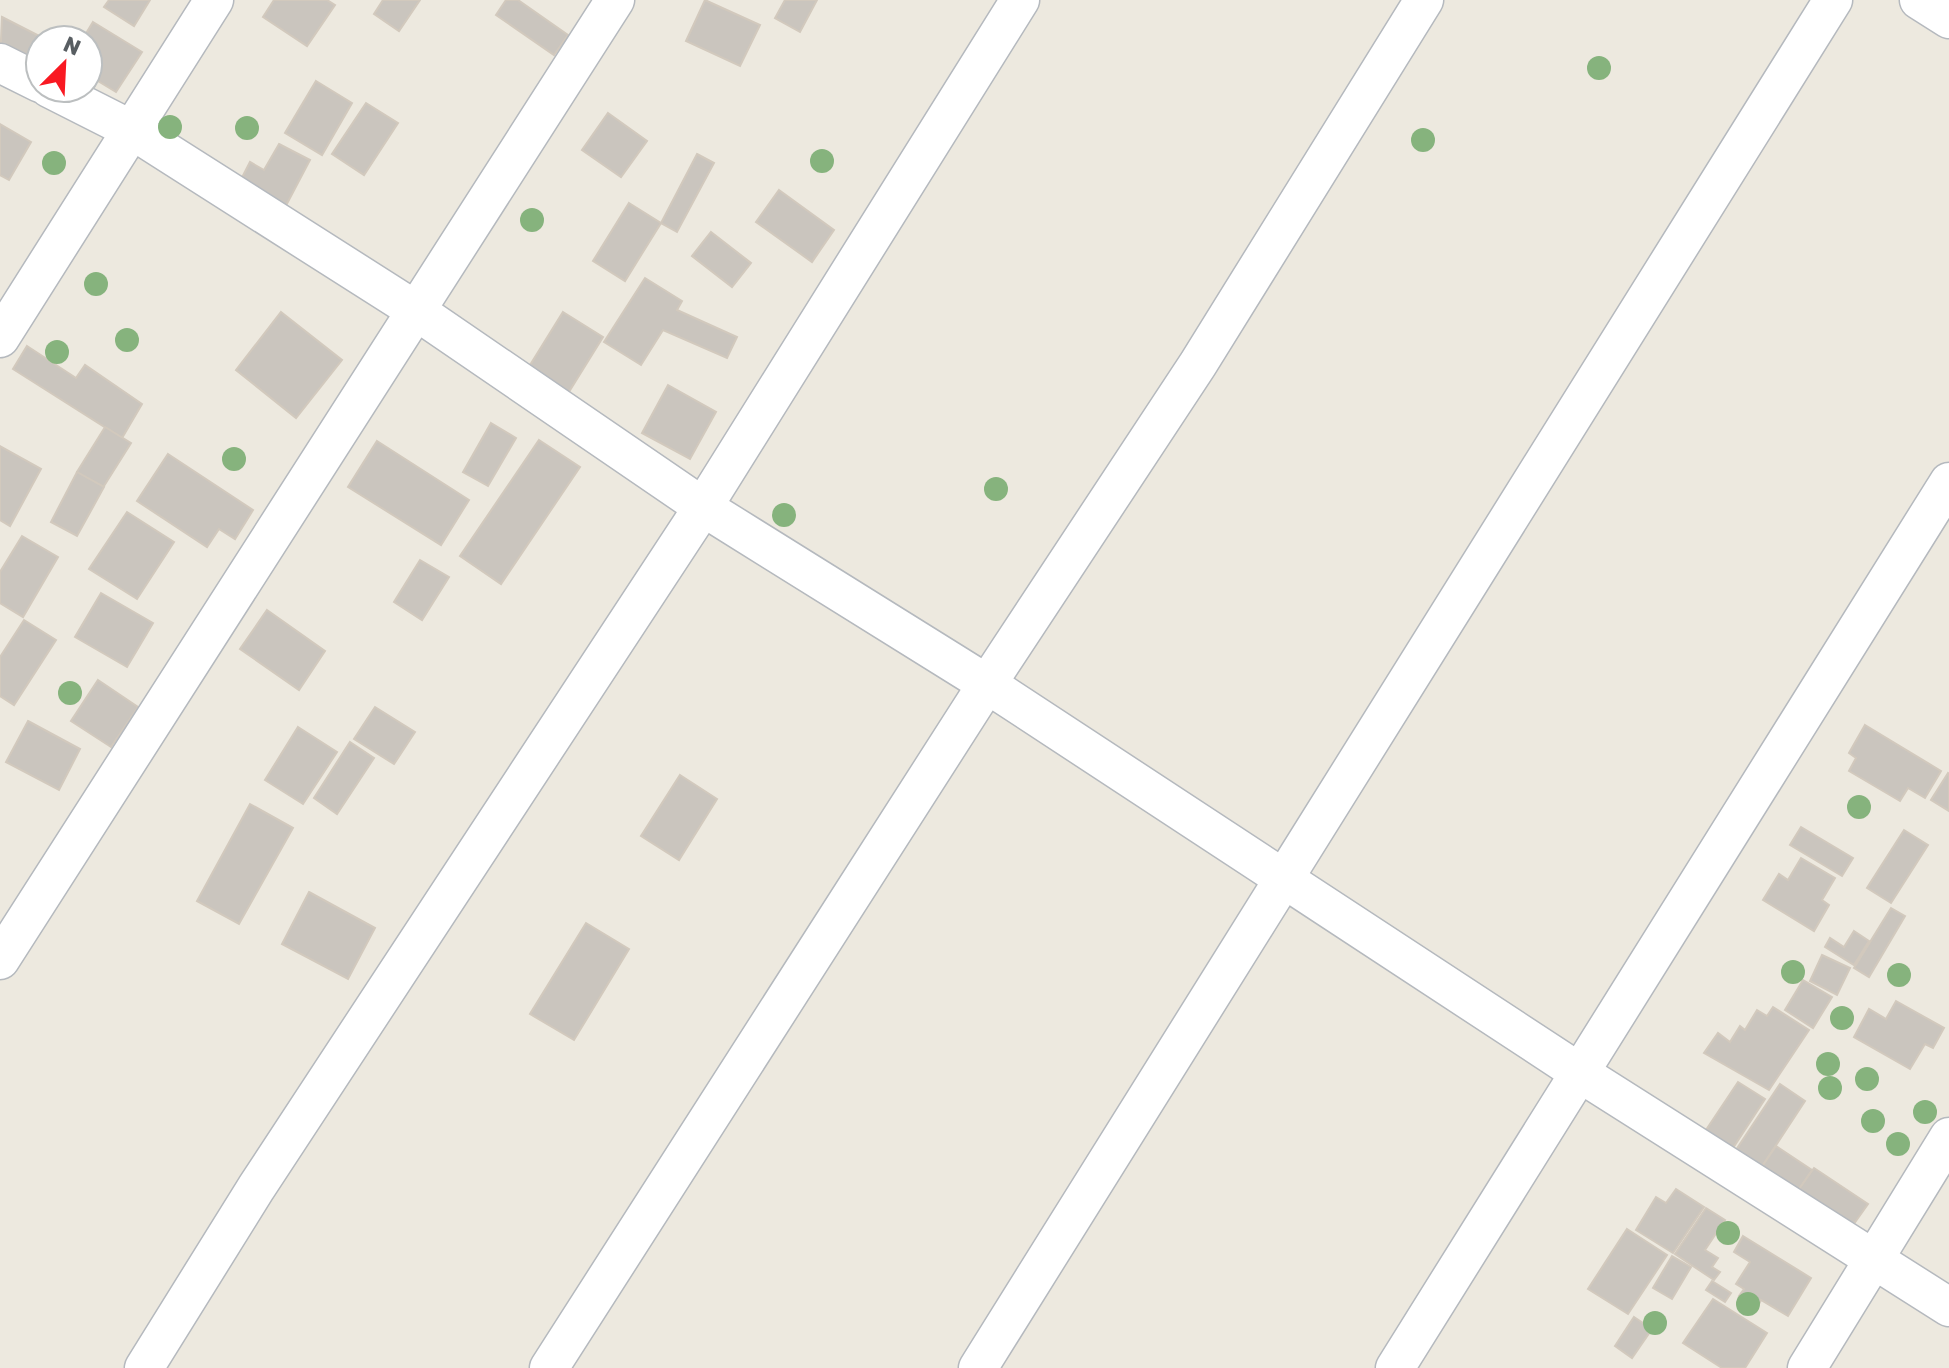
<svg xmlns="http://www.w3.org/2000/svg" width="1949" height="1368" font-family="Rubik,sans-serif">
<style>
.building{fill:#cac5be;stroke:#d2c9bd;stroke-width:2}
.lines{fill:none;stroke-linecap:round;stroke-linejoin:round}
.street-casing{stroke:#b5b9be;stroke-width:41}
.street{stroke:#fff;stroke-width:38}
.tree{fill:#86b37d}
</style>
<rect width="100%" height="100%" fill="#ede9df"/>
<!-- building -->
<g class="building">
<path d="M 109,0 L 150,0 L 134,26 L 104,7 Z"/>
<path d="M 274,0 L 327,0 L 335,5 L 307,46 L 263,17 Z"/>
<path d="M 383,0 L 420,0 L 399,31 L 374,14 Z"/>
<path d="M 506,0 L 518,0 L 568,35 L 554,55 L 496,15 Z"/>
<path d="M 705,0 L 760,25 L 740,66 L 686,41 Z"/>
<path d="M 785,0 L 817,0 L 800,32 L 775,18 Z"/>
<path d="M 2,17 L 47,40 L 40,40 L 40,82 L 0,62 Z"/>
<path d="M 93,22 L 142,52 L 116,92 L 88,75 L 88,40 L 82,40 Z"/>
<path d="M 316,81 L 352,103 L 322,155 L 285,133 Z"/>
<path d="M 366,103 L 398,123 L 364,175 L 332,154 Z"/>
<path d="M 608,113 L 647,141 L 621,177 L 582,150 Z"/>
<path d="M 0,124 L 31,142 L 9,180 L 0,175 Z"/>
<path d="M 279,144 L 310,160 L 279,219 L 233,195 L 250,162 L 264,170 Z"/>
<path d="M 697,154 L 714,163 L 677,232 L 661,223 Z"/>
<path d="M 779,190 L 834,230 L 812,262 L 756,222 Z"/>
<path d="M 629,203 L 661,223 L 625,281 L 593,261 Z"/>
<path d="M 711,232 L 751,263 L 732,287 L 692,256 Z"/>
<path d="M 645,278 L 682,301 L 677,310 L 737,337 L 727,358 L 663,330 L 641,365 L 604,342 Z"/>
<path d="M 281,312 L 342,360 L 296,418 L 236,370 Z"/>
<path d="M 563,312 L 603,337 L 562,403 L 522,378 Z"/>
<path d="M 27,346 L 76,378 L 85,365 L 142,404 L 122,438 L 13,369 Z"/>
<path d="M 668,385 L 716,412 L 690,459 L 642,433 Z"/>
<path d="M 491,423 L 516,438 L 488,486 L 463,472 Z"/>
<path d="M 105,427 L 131,443 L 102,489 L 77,472 Z"/>
<path d="M 539,440 L 580,467 L 501,584 L 460,556 Z"/>
<path d="M 377,441 L 469,500 L 441,545 L 348,487 Z"/>
<path d="M 0,446 L 41,469 L 10,526 L 0,520 Z"/>
<path d="M 168,454 L 253,510 L 235,539 L 219,529 L 207,547 L 137,501 Z"/>
<path d="M 77,472 L 104,487 L 77,536 L 51,522 Z"/>
<path d="M 127,512 L 174,542 L 137,599 L 89,569 Z"/>
<path d="M 22,536 L 58,557 L 23,617 L 0,603 L 0,572 Z"/>
<path d="M 420,560 L 449,577 L 422,620 L 394,602 Z"/>
<path d="M 101,593 L 153,623 L 127,667 L 75,637 Z"/>
<path d="M 267,610 L 325,651 L 299,690 L 240,649 Z"/>
<path d="M 24,620 L 56,640 L 14,705 L 0,696 L 0,657 Z"/>
<path d="M 98,680 L 138,707 L 111,747 L 71,721 Z"/>
<path d="M 375,707 L 415,732 L 394,764 L 354,739 Z"/>
<path d="M 28,721 L 80,749 L 59,790 L 6,762 Z"/>
<path d="M 1865,725 L 1941,771 L 1925,798 L 1908,788 L 1900,801 L 1849,771 L 1856,758 L 1849,753 Z"/>
<path d="M 298,727 L 337,752 L 303,804 L 265,780 Z"/>
<path d="M 350,742 L 374,758 L 337,814 L 314,798 Z"/>
<path d="M 1948,773 L 1949,774 L 1949,811 L 1931,800 Z"/>
<path d="M 680,775 L 717,799 L 679,860 L 641,836 Z"/>
<path d="M 250,804 L 293,828 L 239,924 L 197,901 Z"/>
<path d="M 1801,827 L 1853,858 L 1842,876 L 1790,845 Z"/>
<path d="M 1904,830 L 1928,845 L 1891,903 L 1867,888 Z"/>
<path d="M 1801,858 L 1835,878 L 1822,900 L 1829,905 L 1814,931 L 1763,900 L 1779,874 L 1788,880 Z"/>
<path d="M 309,892 L 375,928 L 348,979 L 282,944 Z"/>
<path d="M 1891,908 L 1905,916 L 1869,977 L 1854,968 Z"/>
<path d="M 586,923 L 629,949 L 574,1040 L 530,1014 Z"/>
<path d="M 1854,931 L 1869,941 L 1854,965 L 1825,947 L 1830,938 L 1844,947 Z"/>
<path d="M 1822,955 L 1850,968 L 1837,995 L 1810,981 Z"/>
<path d="M 1803,980 L 1832,997 L 1813,1028 L 1785,1010 Z"/>
<path d="M 1896,1001 L 1944,1028 L 1933,1048 L 1925,1044 L 1910,1069 L 1854,1037 L 1869,1009 L 1886,1019 Z"/>
<path d="M 1773,1007 L 1809,1030 L 1769,1090 L 1704,1053 L 1718,1033 L 1730,1042 L 1740,1026 L 1745,1030 L 1757,1010 L 1767,1016 Z"/>
<path d="M 1738,1082 L 1765,1099 L 1731,1151 L 1704,1133 Z"/>
<path d="M 1780,1084 L 1805,1101 L 1761,1168 L 1734,1153 Z"/>
<path d="M 1776,1146 L 1812,1170 L 1797,1192 L 1761,1168 Z"/>
<path d="M 1814,1168 L 1868,1204 L 1851,1228 L 1797,1192 Z"/>
<path d="M 1676,1189 L 1704,1207 L 1673,1253 L 1636,1230 L 1656,1197 L 1666,1203 Z"/>
<path d="M 1706,1208 L 1725,1220 L 1705,1250 L 1718,1258 L 1712,1267 L 1720,1272 L 1714,1280 L 1675,1254 Z"/>
<path d="M 1627,1229 L 1667,1255 L 1628,1314 L 1588,1289 Z"/>
<path d="M 1743,1236 L 1811,1278 L 1788,1316 L 1761,1300 L 1757,1308 L 1739,1296 L 1744,1289 L 1736,1284 L 1750,1262 L 1734,1252 Z"/>
<path d="M 1672,1256 L 1691,1267 L 1672,1299 L 1653,1288 Z"/>
<path d="M 1712,1281 L 1731,1293 L 1725,1302 L 1706,1290 Z"/>
<path d="M 1713,1299 L 1767,1333 L 1745,1368 L 1722,1368 L 1683,1343 Z"/>
<path d="M 1634,1317 L 1652,1329 L 1632,1358 L 1615,1346 Z"/>
</g>
<g class="lines">
<!-- street casing -->
<g class="street-casing">
<g id="street">
<path d="M 1919,0 L 1949,19"/>
<path d="M 0,63 L 40,83"/>
<path d="M 49,88 L 132,130 L 415,310 L 703,507 L 987,684 L 1580,1073 L 1949,1307"/>
<path d="M 0,338 L 214,0"/>
<path d="M 0,960 L 615,0"/>
<path d="M 144,1368 L 256,1188 L 703,507 L 1020,0"/>
<path d="M 549,1368 L 987,684 L 1198,364 L 1424,0"/>
<path d="M 978,1368 L 1833,0"/>
<path d="M 1395,1368 L 1949,482"/>
<path d="M 1807,1368 L 1949,1137"/>
</g>
</g>
<!-- street -->
<use href="#street" class="street"/>
</g>
<!-- trees -->
<g class="tree">
<circle cx="1599" cy="68" r="12"/>
<circle cx="170" cy="127" r="12"/>
<circle cx="247" cy="128" r="12"/>
<circle cx="1423" cy="140" r="12"/>
<circle cx="822" cy="161" r="12"/>
<circle cx="54" cy="163" r="12"/>
<circle cx="532" cy="220" r="12"/>
<circle cx="96" cy="284" r="12"/>
<circle cx="127" cy="340" r="12"/>
<circle cx="57" cy="352" r="12"/>
<circle cx="234" cy="459" r="12"/>
<circle cx="996" cy="489" r="12"/>
<circle cx="784" cy="515" r="12"/>
<circle cx="70" cy="693" r="12"/>
<circle cx="1859" cy="807" r="12"/>
<circle cx="1793" cy="972" r="12"/>
<circle cx="1899" cy="975" r="12"/>
<circle cx="1842" cy="1018" r="12"/>
<circle cx="1828" cy="1064" r="12"/>
<circle cx="1867" cy="1079" r="12"/>
<circle cx="1830" cy="1088" r="12"/>
<circle cx="1925" cy="1112" r="12"/>
<circle cx="1873" cy="1121" r="12"/>
<circle cx="1898" cy="1144" r="12"/>
<circle cx="1728" cy="1233" r="12"/>
<circle cx="1748" cy="1304" r="12"/>
<circle cx="1655" cy="1323" r="12"/>
</g>
<!-- north arrow -->
<g transform="translate(64 64) rotate(24)"><circle r="38" fill="#ffffff" stroke="#bcbfc0" stroke-width="2"/>
<path d="M0-6L14 30L0 20L-14 30Z" fill="#f91922"/>
<text y="-12" font-size="22" font-weight="bold" text-anchor="middle" fill="#585e62">N</text>
</g>
</svg>
